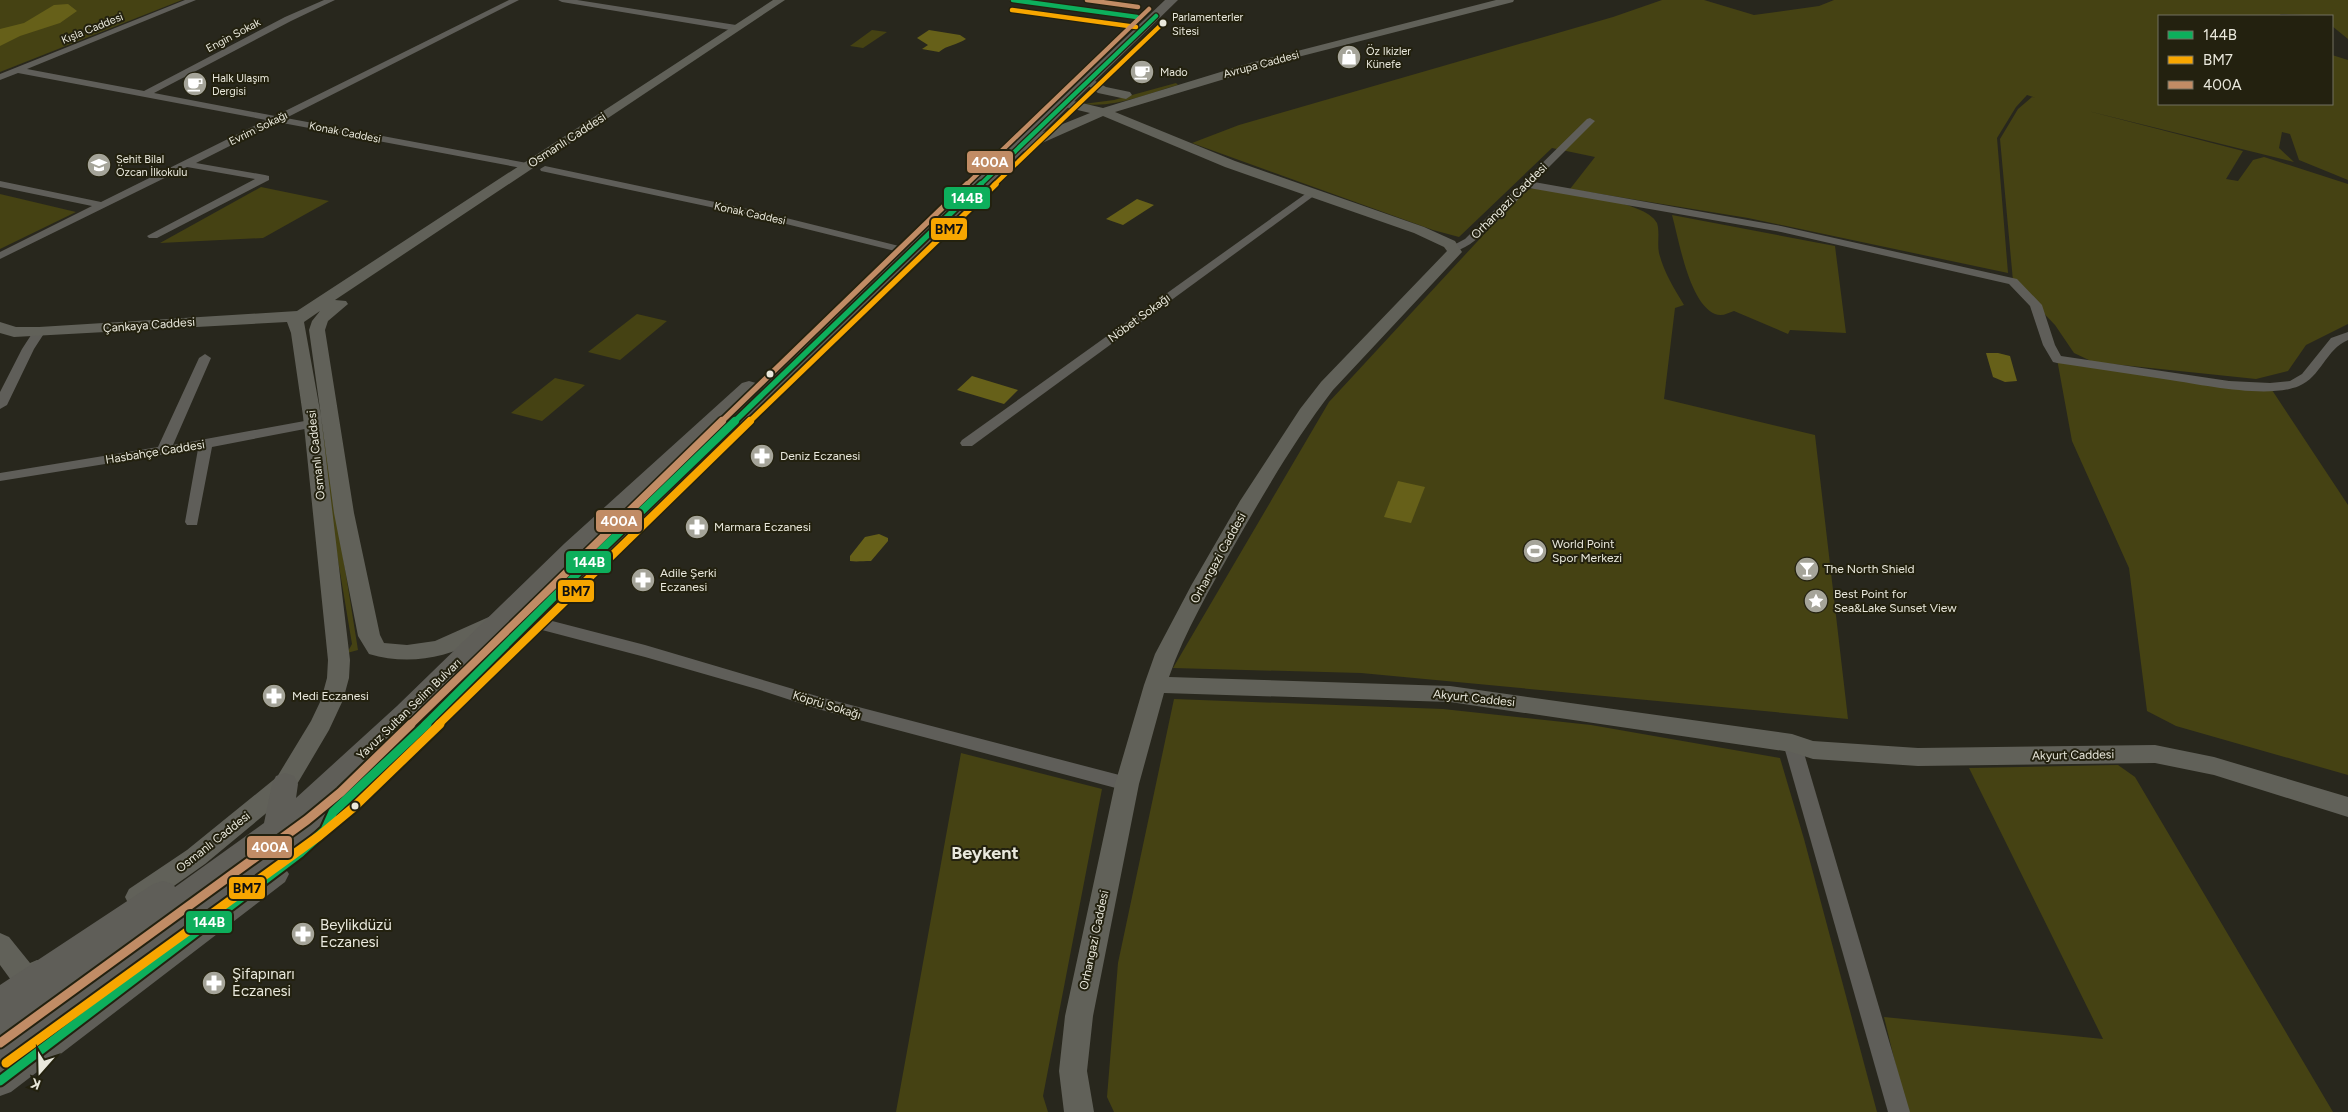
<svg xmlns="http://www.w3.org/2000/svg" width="2348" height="1112" font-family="Figtree,sans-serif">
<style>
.green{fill:#454213}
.water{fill:#666019}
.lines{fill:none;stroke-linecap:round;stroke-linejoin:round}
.street{fill:#5f5e59;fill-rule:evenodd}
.secondary{fill:#616159;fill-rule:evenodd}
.primary{fill:#5f5e58;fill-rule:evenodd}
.bus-1-far3-casing{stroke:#23210f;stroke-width:7}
.bus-1-far2-casing{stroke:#23210f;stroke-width:9}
.bus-1-far1-casing{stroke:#23210f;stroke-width:11}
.bus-1-casing{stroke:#23210f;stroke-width:13}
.bus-2-far3-casing{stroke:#23210f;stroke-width:7}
.bus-2-far2-casing{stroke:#23210f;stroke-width:9}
.bus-2-far1-casing{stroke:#23210f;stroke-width:11}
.bus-2-casing{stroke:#23210f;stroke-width:13}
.bus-3-far3-casing{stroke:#23210f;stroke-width:7}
.bus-3-far2-casing{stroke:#23210f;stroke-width:9}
.bus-3-far1-casing{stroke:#23210f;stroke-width:11}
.bus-3-casing{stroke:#23210f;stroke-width:13}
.bus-1-far3{stroke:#0daf5c;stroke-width:4.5}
.bus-1-far2{stroke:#0daf5c;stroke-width:5.5}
.bus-1-far1{stroke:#0daf5c;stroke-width:8}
.bus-1{stroke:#0daf5c;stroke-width:9}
.bus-2-far3{stroke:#f7a600;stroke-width:4.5}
.bus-2-far2{stroke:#f7a600;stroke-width:5.5}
.bus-2-far1{stroke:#f7a600;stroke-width:8}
.bus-2{stroke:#f7a600;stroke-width:9}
.bus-3-far3{stroke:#c18c65;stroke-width:4.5}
.bus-3-far2{stroke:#c18c65;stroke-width:5.5}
.bus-3-far1{stroke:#c18c65;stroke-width:8}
.bus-3{stroke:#c18c65;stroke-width:9}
.bus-dot{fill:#e9e8dc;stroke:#23210f;stroke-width:2}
.labels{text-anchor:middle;stroke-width:4;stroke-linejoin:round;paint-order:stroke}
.bus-label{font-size:11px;fill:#e9e8dc;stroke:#23210f;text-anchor:start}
.far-street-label{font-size:11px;fill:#e9e8dc;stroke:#23210f}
.far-poi-label{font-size:11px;fill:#e9e8dc;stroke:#23210f;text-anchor:start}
.street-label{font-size:12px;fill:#e9e8dc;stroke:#23210f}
.poi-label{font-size:12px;fill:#e9e8dc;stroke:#23210f;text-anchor:start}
.near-poi-label{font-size:15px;fill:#e9e8dc;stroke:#23210f;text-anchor:start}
.near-quarter-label{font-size:18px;font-weight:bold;fill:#e9e8dc;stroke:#23210f}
.line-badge{stroke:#23210f;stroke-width:2}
.badge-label{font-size:14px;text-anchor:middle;font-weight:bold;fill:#fff}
.pale-badge-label{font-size:14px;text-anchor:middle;font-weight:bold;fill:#111}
</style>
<rect width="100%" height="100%" fill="#28271d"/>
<!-- green -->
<g class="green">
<path d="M 0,0 L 182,0 L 0,72 Z"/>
<path d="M 1662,0 L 1704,0 L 1754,15 L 1819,6 L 1834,0 L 2348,0 L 2348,39 L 2332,26 L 2332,16 L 2280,14 L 2281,16 L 2159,16 L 2159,104 L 2332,104 L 2332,55 L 2348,60 L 2348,180 L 2299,160 L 2290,134 L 2282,132 L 2279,148 L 2294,162 L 2088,111 L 2243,151 L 2226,179 L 2238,181 L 2253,160 L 2264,157 L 2348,184 L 2348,324 L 2306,345 L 2288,371 L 2256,379 L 2093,362 L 2074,353 L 2055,325 L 2013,281 L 2000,139 L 2018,109 L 2032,97 L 2036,98 L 2027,95 L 2016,107 L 1997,138 L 2008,273 L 1748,218 L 1570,189 L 1595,157 L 1552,148 L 1459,237 L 1433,230 L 1192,143 L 1239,125 L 1613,17 Z"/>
<path d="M 872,30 L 887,32 L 863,48 L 850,46 Z"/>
<path d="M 1176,83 L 1178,85 C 1146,94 1116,108 1083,104 L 1114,100 Z"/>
<path d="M 261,187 L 329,201 L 263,238 L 160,243 Z"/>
<path d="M 1534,188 C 1559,192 1646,200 1657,223 C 1660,232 1657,244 1659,253 C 1664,273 1674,288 1684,305 L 1675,308 L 1664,399 L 1815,435 L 1848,719 L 1361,673 L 1173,668 L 1329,402 L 1524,191 Z"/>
<path d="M 0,194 L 76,212 L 0,249 Z"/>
<path d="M 1672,215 L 1835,246 L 1846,333 L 1790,330 L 1788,334 L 1734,311 C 1728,313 1722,317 1715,314 C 1689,303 1679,240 1672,215 Z"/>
<path d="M 637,314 L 667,321 L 620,360 L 588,352 Z"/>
<path d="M 2057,359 L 2270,387 L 2348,505 L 2348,775 L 2176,726 L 2147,711 L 2129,568 L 2072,441 Z"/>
<path d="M 555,378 L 585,385 L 542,421 L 511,413 Z"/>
<path d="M 321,418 L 358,650 L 347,653 L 352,644 L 331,518 Z"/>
<path d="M 1174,699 L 1443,709 L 1591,725 L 1780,758 L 1804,839 L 1877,1112 L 1114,1112 L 1107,1097 L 1118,963 Z"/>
<path d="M 961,753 L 1102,789 L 1043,1096 L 1048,1112 L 896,1112 Z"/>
<path d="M 2118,765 L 2135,777 L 2333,1112 L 1907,1112 L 1884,1017 L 2103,1039 L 1969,768 Z"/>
</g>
<!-- water -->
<g class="water">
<path d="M 68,4 L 77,11 L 60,23 L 20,36 L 0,46 L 0,29 L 24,23 L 54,5 Z"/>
<path d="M 929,30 L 960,35 L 966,39 C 957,45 947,45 939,52 L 922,49 L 928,45 L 917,38 Z"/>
<path d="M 1137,199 L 1154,205 L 1123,225 L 1106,219 Z"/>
<path d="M 1986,353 L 1998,353 L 2010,356 L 2017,381 L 2005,382 L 1993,377 Z"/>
<path d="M 972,376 L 1018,390 L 1004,404 L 957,390 Z"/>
<path d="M 1398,481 L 1425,487 L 1411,523 L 1384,517 Z"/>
<path d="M 879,534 L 888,538 L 888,541 L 871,561 C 863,561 856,562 850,561 L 850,556 L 865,537 Z"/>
</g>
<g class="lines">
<!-- street -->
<g class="street">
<path d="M 185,0 L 196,0 L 27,69 L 144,91 L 285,17 L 324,0 L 335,0 L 291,21 L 154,93 L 275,116 L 509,0 L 519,0 L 286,118 L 527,163 L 532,166 L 527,169 L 277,122 L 196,163 L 265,175 L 269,176 L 269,180 L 157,238 L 149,238 L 147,236 L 255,179 L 187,167 L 0,259 L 0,252 L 92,206 L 0,187 L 0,181 L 101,202 L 266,120 L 18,73 L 0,80 L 0,74 Z"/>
<path d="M 558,0 L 577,0 L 736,25 L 740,28 L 736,31 L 562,2 Z"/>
<path d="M 1009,0 L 1031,0 L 1137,14 L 1141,17 L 1137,20 L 1013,2 Z"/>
<path d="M 1590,118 L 1595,121 L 1534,182 L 1781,226 L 2017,279 L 2042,305 L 2055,345 L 2061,356 L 2229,381 L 2270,383 L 2290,381 L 2302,374 L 2331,338 L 2348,332 L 2348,340 C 2326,349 2321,377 2299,386 C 2268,399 2204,385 2170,380 C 2133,374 2095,369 2057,363 L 2053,362 L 2043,345 L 2030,306 L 2009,284 L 1781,232 L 1529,188 C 1515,202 1469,256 1450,251 L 1450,247 L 1465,239 L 1587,119 Z"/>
<path d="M 545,166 L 762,212 L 899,246 L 901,248 L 895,251 L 762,218 L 541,171 L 540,169 Z"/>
<path d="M 1311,190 L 1316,193 L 1315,195 L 972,446 L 962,446 L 960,443 L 962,440 Z"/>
<path d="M 39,328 L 45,332 L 34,349 L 7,405 L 0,409 L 0,392 L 22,349 L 35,329 Z"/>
<path d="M 205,354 L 211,358 L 173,445 L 310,420 L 317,424 L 310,428 L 212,447 L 197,525 L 187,525 L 185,522 L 198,449 L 0,481 L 0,473 L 158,447 L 199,358 Z"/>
<path d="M 529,615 L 645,645 L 820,697 L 1127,777 L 1133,779 L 1136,784 L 1133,789 L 1127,791 L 818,709 L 760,690 L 645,657 L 523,625 L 521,621 L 523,617 Z"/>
<path d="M 1792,736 L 1798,738 L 1801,743 L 1910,1112 L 1888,1112 L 1783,743 L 1786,738 Z"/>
</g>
<!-- secondary -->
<g class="secondary">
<path d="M 773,0 L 785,0 L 335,300 L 346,301 L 348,304 L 328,321 L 325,330 L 354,513 L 380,635 L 384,643 L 407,645 L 435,641 L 491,616 L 498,618 L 502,623 C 496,632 486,636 477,641 C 444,659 406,665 369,654 L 358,636 L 334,513 L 321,416 L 350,660 L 349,678 L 343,700 L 329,730 L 293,791 L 205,864 L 147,905 L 138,908 L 129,905 L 125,897 L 129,889 L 187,850 L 277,777 L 311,721 L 321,700 L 327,678 L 328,660 L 303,416 L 291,333 L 287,322 L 14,337 L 0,333 L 0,322 L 16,327 L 39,327 L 297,311 ZM 320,311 L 312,321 L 309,330 L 321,416 L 304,322 Z"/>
<path d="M 1496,0 L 1514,0 L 1513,2 L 1294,58 L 1115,112 L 1235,161 L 1424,227 L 1455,241 L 1462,252 L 1333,390 C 1296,438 1265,491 1235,544 C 1211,587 1185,631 1169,677 L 1450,686 L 1792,734 L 1813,741 L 1918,748 L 2155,745 L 2214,757 L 2348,797 L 2348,817 L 2214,775 L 2155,763 L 1918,766 L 1813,759 L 1791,752 L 1450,702 L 1164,693 L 1139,784 L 1093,1016 L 1087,1071 L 1094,1112 L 1064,1112 L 1059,1071 L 1065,1016 L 1115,784 L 1144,685 L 1155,654 L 1192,584 L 1240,501 L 1300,409 L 1321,382 L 1447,251 L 1444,247 L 1414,233 L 1225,167 L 1103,116 L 1024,151 L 1019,152 L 1012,148 L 1038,134 L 1090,113 L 1061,106 L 1059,103 L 1061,100 L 1065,99 L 1103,108 L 1250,63 Z"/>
<path d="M 1088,77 L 1106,87 L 1130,92 L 1132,95 L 1126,99 L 1098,93 L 1082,81 Z"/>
<path d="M 0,933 L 9,937 L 30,963 L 37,960 L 46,963 L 50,972 L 39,991 L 29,994 L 19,991 L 0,965 Z"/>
</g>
<!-- primary -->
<path class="primary" d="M 1165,0 L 1178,0 L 792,377 L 358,807 L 283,865 L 289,874 L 285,882 L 11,1092 L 0,1096 L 0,985 L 153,884 L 163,881 L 173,884 L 175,887 L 264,823 L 272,784 L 276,776 L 285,773 L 294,776 L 298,784 L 296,798 L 397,706 L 565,543 L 742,383 L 749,381 L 756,383 L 759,387 L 757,389 ZM 736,409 L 460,675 L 581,553 Z"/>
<!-- bus-1-far3 casing -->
<g class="bus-1-far3-casing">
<g id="bus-1-far3">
<path d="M 1013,0 L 1137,17"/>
<path d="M 980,185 L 1156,16"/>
</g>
</g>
<!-- bus-1-far2 casing -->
<g class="bus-1-far2-casing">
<path id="bus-1-far2" d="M 734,422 L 981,184"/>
</g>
<!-- bus-1-far1 casing -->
<g class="bus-1-far1-casing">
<path id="bus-1-far1" d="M 425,725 L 597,554 L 735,421"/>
</g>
<!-- bus-1 casing -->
<g class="bus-1-casing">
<path id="bus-1" d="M 0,1081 L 300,853 L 325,830 L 333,812 L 427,724"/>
</g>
<!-- bus-2-far3 casing -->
<g class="bus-2-far3-casing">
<g id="bus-2-far3">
<path d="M 1012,10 L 1136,27"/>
<path d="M 994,185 L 1163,23"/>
</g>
</g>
<!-- bus-2-far2 casing -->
<g class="bus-2-far2-casing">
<path id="bus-2-far2" d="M 749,422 L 996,184"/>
</g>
<!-- bus-2-far1 casing -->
<g class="bus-2-far1-casing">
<path id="bus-2-far1" d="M 438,725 L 750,421"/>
</g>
<!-- bus-2 casing -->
<g class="bus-2-casing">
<path id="bus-2" d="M 6,1063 L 319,836 L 354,807 L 440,724"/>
</g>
<!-- bus-3-far3 casing -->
<g class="bus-3-far3-casing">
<g id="bus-3-far3">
<path d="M 1087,0 L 1138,7"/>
<path d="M 966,185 L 1149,9"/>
</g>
</g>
<!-- bus-3-far2 casing -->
<g class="bus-3-far2-casing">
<path id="bus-3-far2" d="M 721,422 L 967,184"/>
</g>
<!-- bus-3-far1 casing -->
<g class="bus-3-far1-casing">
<path id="bus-3-far1" d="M 410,725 L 722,421"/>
</g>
<!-- bus-3 casing -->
<g class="bus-3-casing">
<path id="bus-3" d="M 0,1043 L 307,820 L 341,792 L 411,724"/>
</g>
<!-- bus-1-far3 -->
<use href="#bus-1-far3" class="bus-1-far3"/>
<!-- bus-1-far2 -->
<use href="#bus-1-far2" class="bus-1-far2"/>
<!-- bus-1-far1 -->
<use href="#bus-1-far1" class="bus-1-far1"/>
<!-- bus-1 -->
<use href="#bus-1" class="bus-1"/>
<!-- bus-2-far3 -->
<use href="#bus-2-far3" class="bus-2-far3"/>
<!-- bus-2-far2 -->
<use href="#bus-2-far2" class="bus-2-far2"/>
<!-- bus-2-far1 -->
<use href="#bus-2-far1" class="bus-2-far1"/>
<!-- bus-2 -->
<use href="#bus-2" class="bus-2"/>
<!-- bus-3-far3 -->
<use href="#bus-3-far3" class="bus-3-far3"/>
<!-- bus-3-far2 -->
<use href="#bus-3-far2" class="bus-3-far2"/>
<!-- bus-3-far1 -->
<use href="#bus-3-far1" class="bus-3-far1"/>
<!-- bus-3 -->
<use href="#bus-3" class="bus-3"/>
</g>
<!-- icons -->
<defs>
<g id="shop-disc" transform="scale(1.25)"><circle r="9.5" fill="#a5a499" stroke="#23210f"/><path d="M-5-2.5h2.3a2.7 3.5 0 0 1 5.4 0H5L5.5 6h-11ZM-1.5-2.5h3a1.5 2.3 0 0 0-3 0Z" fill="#fff"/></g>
<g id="cafe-disc" transform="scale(1.25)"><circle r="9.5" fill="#a5a499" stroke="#23210f"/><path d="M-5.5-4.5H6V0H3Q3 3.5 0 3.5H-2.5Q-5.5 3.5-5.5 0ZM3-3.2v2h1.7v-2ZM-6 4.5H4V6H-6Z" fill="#fff"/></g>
<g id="school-disc" transform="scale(1.25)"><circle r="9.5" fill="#a5a499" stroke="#23210f"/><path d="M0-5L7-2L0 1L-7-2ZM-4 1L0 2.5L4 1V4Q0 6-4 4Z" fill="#fff"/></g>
<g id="pharmacy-disc" transform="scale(1.25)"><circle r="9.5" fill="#a5a499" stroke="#23210f"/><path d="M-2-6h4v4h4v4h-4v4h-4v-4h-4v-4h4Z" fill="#fff"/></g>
<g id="stadium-disc" transform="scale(1.25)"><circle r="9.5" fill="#a5a499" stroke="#23210f"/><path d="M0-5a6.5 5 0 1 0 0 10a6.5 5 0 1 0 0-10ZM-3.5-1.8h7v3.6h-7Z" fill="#fff"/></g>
<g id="bar-disc" transform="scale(1.25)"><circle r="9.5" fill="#a5a499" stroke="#23210f"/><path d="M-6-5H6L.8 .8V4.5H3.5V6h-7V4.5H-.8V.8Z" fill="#fff"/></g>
<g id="sight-disc" transform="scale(1.25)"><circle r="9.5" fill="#a5a499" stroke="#23210f"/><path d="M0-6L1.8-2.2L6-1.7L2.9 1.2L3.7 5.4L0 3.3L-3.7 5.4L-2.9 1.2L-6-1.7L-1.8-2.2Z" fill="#fff"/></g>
</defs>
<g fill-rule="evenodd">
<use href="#shop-disc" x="1349" y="57"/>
<use href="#cafe-disc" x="1142" y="72"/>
<use href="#cafe-disc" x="195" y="84"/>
<use href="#school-disc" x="99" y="165"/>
<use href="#pharmacy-disc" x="762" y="456"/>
<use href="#pharmacy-disc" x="697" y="527"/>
<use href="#stadium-disc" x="1535" y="551"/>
<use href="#bar-disc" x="1807" y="569"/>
<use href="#pharmacy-disc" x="643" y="580"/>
<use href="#sight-disc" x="1816" y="601"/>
<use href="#pharmacy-disc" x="274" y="696"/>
<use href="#pharmacy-disc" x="303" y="934"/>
<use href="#pharmacy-disc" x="214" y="983"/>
</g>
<!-- markers -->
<g class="bus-dot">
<circle cx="1163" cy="23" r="4.5"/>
<circle cx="770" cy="374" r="4.5"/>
<circle cx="355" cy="806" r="4.5"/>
</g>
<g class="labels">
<!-- bus labels -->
<g class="bus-label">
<text x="1172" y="21">Parlamenterler<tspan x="1172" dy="14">Sitesi</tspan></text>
</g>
<!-- far-street labels -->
<g class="far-street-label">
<text transform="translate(92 28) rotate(-22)" y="4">Kışla Caddesi</text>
<text transform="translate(233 35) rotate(-28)" y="4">Engin Sokak</text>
<text transform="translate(1261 64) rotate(-15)" y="4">Avrupa Caddesi</text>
<text transform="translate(258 128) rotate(-26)" y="4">Evrim Sokağı</text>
<text transform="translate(345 132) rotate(11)" y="4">Konak Caddesi</text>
<text transform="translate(750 213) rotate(12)" y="4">Konak Caddesi</text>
</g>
<!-- far-poi labels -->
<g class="far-poi-label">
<text x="1366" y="55">Öz Ikizler<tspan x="1366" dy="13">Künefe</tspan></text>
<text x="1160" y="76">Mado</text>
<text x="212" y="82">Halk Ulaşım<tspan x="212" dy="13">Dergisi</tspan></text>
<text x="116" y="163">Şehit Bilal<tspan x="116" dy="13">Özcan İlkokulu</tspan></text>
</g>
<!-- street labels -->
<g class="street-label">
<text transform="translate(567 140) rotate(-33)" y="4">Osmanlı Caddesi</text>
<text transform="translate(1509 201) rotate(-45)" y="4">Orhangazi Caddesi</text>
<text transform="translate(1139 318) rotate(-36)" y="4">Nöbet Sokağı</text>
<text transform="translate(149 325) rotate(-4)" y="4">Çankaya Caddesi</text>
<text transform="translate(155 452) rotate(-9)" y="4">Hasbahçe Caddesi</text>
<text transform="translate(316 455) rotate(-96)" y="4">Osmanlı Caddesi</text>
<text transform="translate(1218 558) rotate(-61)" y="4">Orhangazi Caddesi</text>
<text transform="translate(1474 698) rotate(6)" y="4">Akyurt Caddesi</text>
<text transform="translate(827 705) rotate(17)" y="4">Köprü Sokağı</text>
<text transform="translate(409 709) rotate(-44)" y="4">Yavuz Sultan Selim Bulvarı</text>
<text transform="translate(2073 755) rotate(-1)" y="4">Akyurt Caddesi</text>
<text transform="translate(213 842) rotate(-38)" y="4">Osmanlı Caddesi</text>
<text transform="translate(1094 940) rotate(-78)" y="4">Orhangazi Caddesi</text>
</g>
<!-- poi labels -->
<g class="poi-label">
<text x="780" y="460">Deniz Eczanesi</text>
<text x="714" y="531">Marmara Eczanesi</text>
<text x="1552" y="548">World Point<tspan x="1552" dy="14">Spor Merkezi</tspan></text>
<text x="1824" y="573">The North Shield</text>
<text x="660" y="577">Adile Şerki<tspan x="660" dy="14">Eczanesi</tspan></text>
<text x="1834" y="598">Best Point for<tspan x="1834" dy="14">Sea&amp;Lake Sunset View</tspan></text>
<text x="292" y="700">Medi Eczanesi</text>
</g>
<!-- near-poi labels -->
<g class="near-poi-label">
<text x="320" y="930">Beylikdüzü<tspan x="320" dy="17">Eczanesi</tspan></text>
<text x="232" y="979">Şifapınarı<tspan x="232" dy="17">Eczanesi</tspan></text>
</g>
<!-- near-quarter labels -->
<g class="near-quarter-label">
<text x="985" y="859">Beykent</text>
</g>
</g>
<g class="line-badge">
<rect x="966" y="150" width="48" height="24" rx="5" fill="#c18c65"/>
<rect x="943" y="186" width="48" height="24" rx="5" fill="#0daf5c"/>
<rect x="930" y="217" width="38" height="24" rx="5" fill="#f7a600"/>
<rect x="595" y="509" width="48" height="24" rx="5" fill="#c18c65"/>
<rect x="565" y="550" width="47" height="24" rx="5" fill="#0daf5c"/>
<rect x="557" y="579" width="38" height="24" rx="5" fill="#f7a600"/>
<rect x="246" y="835" width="47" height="24" rx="5" fill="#c18c65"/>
<rect x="228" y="876" width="38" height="24" rx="5" fill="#f7a600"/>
<rect x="185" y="910" width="48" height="24" rx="5" fill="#0daf5c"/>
</g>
<g class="badge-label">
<text x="990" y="167">400A</text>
<text x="967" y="203">144B</text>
<text x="619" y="526">400A</text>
<text x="589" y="567">144B</text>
<text x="270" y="852">400A</text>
<text x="209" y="927">144B</text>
</g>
<g class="pale-badge-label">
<text x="949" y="234">BM7</text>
<text x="576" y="596">BM7</text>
<text x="247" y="893">BM7</text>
</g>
<!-- legend -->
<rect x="2158" y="15" width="175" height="90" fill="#23210f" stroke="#727161"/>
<rect x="2168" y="31" width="25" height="8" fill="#0daf5c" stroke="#727161"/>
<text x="2203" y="40" font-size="15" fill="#e9e8dc">144B</text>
<rect x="2168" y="56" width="25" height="8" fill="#f7a600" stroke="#727161"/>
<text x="2203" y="65" font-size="15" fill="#e9e8dc">BM7</text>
<rect x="2168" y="81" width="25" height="8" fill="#c18c65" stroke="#727161"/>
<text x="2203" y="90" font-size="15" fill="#e9e8dc">400A</text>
<!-- north arrow -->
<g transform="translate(40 1072) rotate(200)" stroke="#23210f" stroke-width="4" paint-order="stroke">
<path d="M0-4L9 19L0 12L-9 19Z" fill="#e9e8dc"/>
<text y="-8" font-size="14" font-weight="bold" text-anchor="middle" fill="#e9e8dc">K</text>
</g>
</svg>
